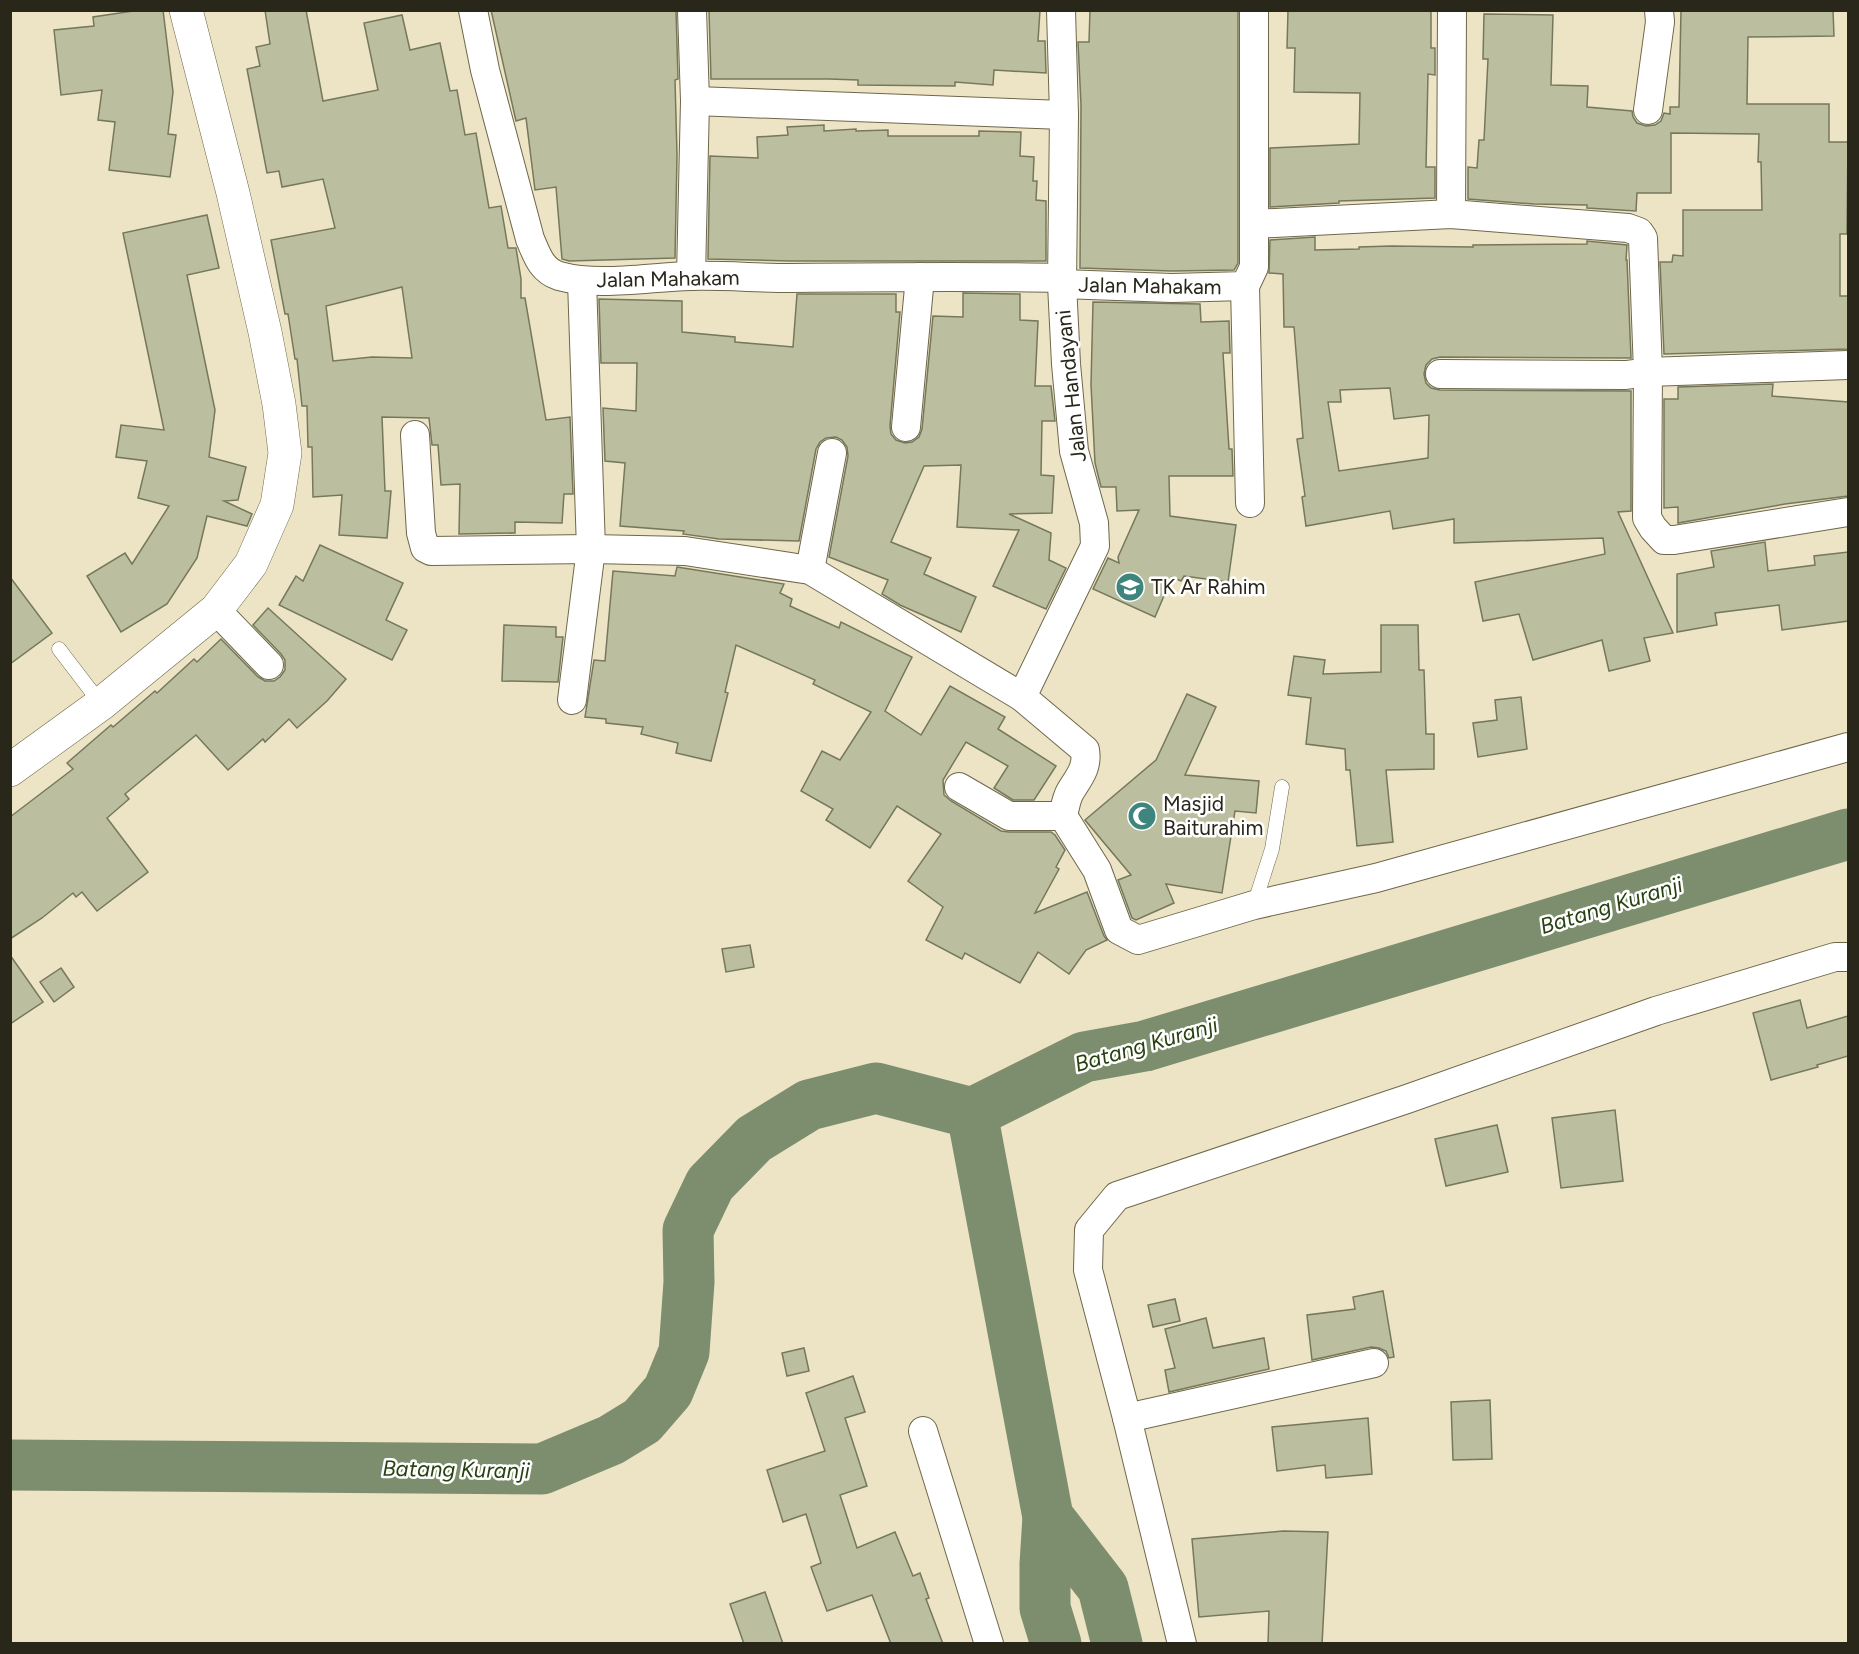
<svg xmlns="http://www.w3.org/2000/svg" width="1859" height="1654" font-family="Figtree,sans-serif">
<style>
.lines{fill:none;stroke-linecap:round;stroke-linejoin:round}
.river{stroke:#7c8e6e;stroke-width:51}
.building{fill:#bbbfa0;stroke:#75785c;stroke-width:1.5;fill-rule:evenodd}
.lane-casing{stroke:#6f674b;stroke-width:15}
.street-casing{stroke:#6f674b;stroke-width:30}
.secondary-casing{stroke:#6f674b;stroke-width:34}
.lane{stroke:#fff;stroke-width:14}
.street{stroke:#fff;stroke-width:28}
.secondary{stroke:#fff;stroke-width:33}
.labels{text-anchor:middle;stroke-width:5;stroke-linejoin:round;paint-order:stroke}
.street-label{font-size:21px;fill:#29261a;stroke:#fff}
.poi-label{font-size:21px;fill:#29261a;stroke:#fff;text-anchor:start}
.water-label{font-size:22px;font-style:italic;fill:#294110;stroke:#fff}
</style>
<rect width="100%" height="100%" fill="#ede4c5"/>
<g class="lines">
<!-- river -->
<g class="river">
<path d="M 972,1113 L 1048,1517 L 1045,1564 L 1045,1608 L 1056,1644"/>
<path d="M 10,1465 L 542,1469 L 611,1440 L 642,1421 L 668,1391 L 684,1352 L 689,1282 L 688,1230 L 710,1184 L 754,1139 L 809,1105 L 876,1088 L 972,1113 L 1084,1057 L 1145,1046 L 1848,834"/>
<path d="M 1048,1517 L 1103,1588 L 1117,1644"/>
</g>
</g>
<!-- building -->
<g class="building">
<path d="M 140,10 L 163,10 L 173,92 L 168,134 L 176,135 L 170,177 L 109,170 L 115,122 L 98,120 L 102,90 L 61,95 L 54,30 L 94,26 L 93,17 Z"/>
<path d="M 265,10 L 306,10 L 323,101 L 378,90 L 364,23 L 402,15 L 410,50 L 440,43 L 450,91 L 457,90 L 465,135 L 476,133 L 489,208 L 501,206 L 508,248 L 516,248 L 521,279 L 521,298 L 525,298 L 546,420 L 570,417 L 573,494 L 564,494 L 562,523 L 515,522 L 515,533 L 459,534 L 460,484 L 441,485 L 438,445 L 432,445 L 429,418 L 382,417 L 385,491 L 391,491 L 387,538 L 339,535 L 342,495 L 313,497 L 312,447 L 308,447 L 307,406 L 302,406 L 297,359 L 295,359 L 288,314 L 285,314 L 271,240 L 335,228 L 323,179 L 282,187 L 279,171 L 267,173 L 247,69 L 260,66 L 256,47 L 270,44 ZM 402,287 L 412,358 L 372,357 L 333,361 L 326,306 Z"/>
<path d="M 491,10 L 676,10 L 678,79 L 675,80 L 677,155 L 675,258 L 569,261 L 562,259 L 556,187 L 535,190 L 526,118 L 516,121 Z"/>
<path d="M 709,10 L 1040,10 L 1038,41 L 1045,41 L 1046,73 L 994,70 L 993,85 L 955,82 L 955,86 L 858,85 L 858,80 L 829,79 L 711,79 Z"/>
<path d="M 1090,10 L 1238,10 L 1238,263 L 1234,270 L 1172,271 L 1080,268 L 1081,105 L 1078,42 L 1089,42 Z"/>
<path d="M 1288,10 L 1431,10 L 1431,48 L 1435,48 L 1435,75 L 1428,74 L 1426,167 L 1435,167 L 1435,198 L 1339,201 L 1339,203 L 1270,207 L 1270,148 L 1359,144 L 1360,93 L 1294,92 L 1295,48 L 1287,48 Z"/>
<path d="M 1681,10 L 1833,10 L 1834,36 L 1748,37 L 1747,104 L 1829,104 L 1829,142 L 1848,142 L 1847,234 L 1840,234 L 1840,296 L 1848,296 L 1848,349 L 1664,354 L 1660,262 L 1672,262 L 1673,255 L 1683,256 L 1683,210 L 1762,210 L 1761,162 L 1758,162 L 1759,134 L 1671,133 L 1671,193 L 1637,193 L 1636,211 L 1587,208 L 1587,205 L 1534,204 L 1468,199 L 1468,167 L 1477,168 L 1479,140 L 1484,140 L 1488,59 L 1483,59 L 1484,14 L 1553,15 L 1551,85 L 1588,86 L 1587,107 L 1632,111 L 1633,117 L 1637,123 L 1646,126 L 1655,125 L 1661,121 L 1664,113 L 1670,114 L 1670,107 L 1679,107 Z"/>
<path d="M 824,125 L 824,131 L 856,129 L 856,131 L 888,130 L 888,136 L 979,136 L 979,131 L 1021,132 L 1020,156 L 1034,157 L 1033,181 L 1037,181 L 1036,200 L 1046,201 L 1046,261 L 790,261 L 708,259 L 710,156 L 758,158 L 757,137 L 788,135 L 787,127 Z"/>
<path d="M 207,215 L 219,268 L 187,275 L 215,410 L 209,457 L 246,467 L 238,500 L 224,501 L 252,514 L 247,526 L 207,516 L 197,558 L 167,604 L 121,632 L 87,576 L 125,553 L 132,564 L 169,506 L 138,498 L 147,461 L 116,457 L 121,425 L 164,430 L 123,233 Z"/>
<path d="M 1315,237 L 1315,250 L 1359,249 L 1359,247 L 1391,246 L 1473,247 L 1473,245 L 1587,244 L 1587,241 L 1627,245 L 1626,260 L 1627,260 L 1631,358 L 1440,357 L 1432,359 L 1426,365 L 1424,374 L 1426,383 L 1431,388 L 1440,390 L 1631,391 L 1631,511 L 1618,512 L 1673,633 L 1644,638 L 1650,661 L 1609,671 L 1602,640 L 1533,660 L 1519,614 L 1483,621 L 1475,582 L 1605,554 L 1603,538 L 1454,543 L 1454,519 L 1393,529 L 1390,511 L 1306,526 L 1302,497 L 1305,496 L 1297,439 L 1303,438 L 1294,327 L 1284,327 L 1283,274 L 1269,273 L 1270,240 ZM 1390,388 L 1394,419 L 1429,415 L 1428,458 L 1339,471 L 1328,402 L 1341,402 L 1340,390 Z"/>
<path d="M 963,293 L 1020,294 L 1020,320 L 1038,321 L 1035,386 L 1051,386 L 1055,421 L 1042,421 L 1041,475 L 1054,476 L 1052,513 L 1009,514 L 1051,533 L 1049,560 L 1066,568 L 1046,609 L 993,586 L 1019,530 L 957,527 L 961,465 L 924,466 L 891,542 L 931,558 L 924,574 L 976,597 L 961,632 L 900,605 L 882,594 L 888,580 L 829,557 L 848,456 L 847,447 L 842,440 L 836,437 L 826,438 L 820,442 L 816,449 L 799,541 L 719,539 L 683,534 L 684,531 L 620,526 L 625,463 L 605,461 L 603,408 L 636,411 L 637,363 L 601,363 L 599,299 L 682,301 L 682,332 L 735,337 L 735,342 L 793,347 L 797,294 L 896,294 L 896,312 L 900,312 L 890,426 L 891,434 L 896,440 L 905,443 L 912,442 L 919,437 L 922,429 L 933,316 L 963,317 Z"/>
<path d="M 1093,302 L 1200,304 L 1201,322 L 1229,321 L 1230,353 L 1223,353 L 1229,449 L 1232,449 L 1233,476 L 1169,476 L 1170,516 L 1236,525 L 1228,582 L 1184,576 L 1181,581 L 1172,577 L 1155,617 L 1093,589 L 1108,558 L 1119,563 L 1118,557 L 1139,510 L 1117,511 L 1116,487 L 1101,487 L 1095,463 L 1091,385 Z"/>
<path d="M 1773,384 L 1772,396 L 1848,402 L 1848,496 L 1785,504 L 1678,523 L 1678,507 L 1664,508 L 1664,399 L 1678,399 L 1678,387 Z"/>
<path d="M 1765,542 L 1768,571 L 1815,565 L 1814,556 L 1848,552 L 1848,621 L 1782,630 L 1779,605 L 1715,613 L 1717,625 L 1677,632 L 1677,574 L 1714,567 L 1711,551 Z"/>
<path d="M 320,545 L 403,583 L 386,620 L 407,630 L 392,660 L 279,605 L 296,576 L 303,581 Z"/>
<path d="M 677,567 L 784,584 L 780,593 L 792,599 L 790,606 L 839,628 L 841,622 L 912,657 L 885,711 L 921,735 L 950,686 L 1005,717 L 998,729 L 1056,766 L 1034,800 L 1013,800 L 994,788 L 1008,766 L 966,742 L 943,780 L 944,795 L 951,801 L 1001,831 L 1009,832 L 1051,832 L 1055,835 L 1065,850 L 1056,867 L 1059,869 L 1035,913 L 1087,892 L 1104,936 L 1107,940 L 1086,950 L 1069,974 L 1038,952 L 1020,983 L 965,953 L 962,959 L 926,940 L 943,907 L 908,881 L 941,834 L 897,806 L 870,848 L 826,820 L 833,809 L 801,791 L 822,751 L 840,760 L 871,712 L 813,684 L 815,680 L 736,645 L 725,692 L 728,693 L 711,761 L 676,753 L 678,743 L 641,734 L 643,727 L 606,723 L 606,719 L 585,717 L 594,660 L 605,661 L 613,571 L 675,576 Z"/>
<path d="M 10,577 L 52,633 L 10,664 Z"/>
<path d="M 268,608 L 346,679 L 327,701 L 297,728 L 289,719 L 265,742 L 263,739 L 228,770 L 196,735 L 125,794 L 129,799 L 107,818 L 148,872 L 97,911 L 82,892 L 76,897 L 73,893 L 42,918 L 10,939 L 10,817 L 73,769 L 67,763 L 111,725 L 113,727 L 155,691 L 157,693 L 194,659 L 197,662 L 221,639 L 258,677 L 265,681 L 274,681 L 280,677 L 285,670 L 285,660 L 281,654 L 253,625 Z"/>
<path d="M 504,625 L 556,627 L 556,637 L 563,637 L 558,682 L 502,681 Z"/>
<path d="M 1381,625 L 1418,625 L 1419,670 L 1424,670 L 1426,734 L 1434,734 L 1434,769 L 1386,770 L 1393,842 L 1357,846 L 1350,770 L 1346,770 L 1345,749 L 1306,744 L 1311,698 L 1288,695 L 1294,656 L 1325,660 L 1323,674 L 1381,672 Z"/>
<path d="M 1187,694 L 1216,707 L 1185,775 L 1259,781 L 1256,813 L 1235,811 L 1222,893 L 1166,884 L 1174,903 L 1136,920 L 1132,918 L 1118,880 L 1131,875 L 1085,820 L 1156,760 Z"/>
<path d="M 1521,697 L 1527,749 L 1478,757 L 1473,723 L 1497,720 L 1495,700 Z"/>
<path d="M 750,945 L 754,967 L 726,972 L 722,949 Z"/>
<path d="M 10,955 L 43,1002 L 10,1024 Z"/>
<path d="M 61,968 L 74,987 L 54,1002 L 40,982 Z"/>
<path d="M 1800,1000 L 1807,1028 L 1848,1016 L 1848,1056 L 1817,1065 L 1818,1067 L 1771,1080 L 1753,1013 Z"/>
<path d="M 1615,1110 L 1623,1181 L 1561,1188 L 1552,1118 Z"/>
<path d="M 1497,1125 L 1508,1172 L 1446,1186 L 1435,1139 Z"/>
<path d="M 1383,1291 L 1394,1357 L 1389,1358 L 1386,1351 L 1379,1348 L 1371,1347 L 1312,1360 L 1307,1315 L 1355,1309 L 1353,1297 Z"/>
<path d="M 1175,1299 L 1180,1321 L 1153,1327 L 1148,1305 Z"/>
<path d="M 1206,1318 L 1213,1348 L 1264,1338 L 1269,1369 L 1169,1392 L 1165,1370 L 1175,1368 L 1165,1329 Z"/>
<path d="M 804,1348 L 809,1371 L 787,1376 L 782,1353 Z"/>
<path d="M 853,1376 L 865,1412 L 845,1418 L 867,1486 L 840,1495 L 857,1548 L 895,1532 L 913,1576 L 920,1573 L 929,1598 L 926,1599 L 943,1644 L 891,1644 L 872,1595 L 827,1611 L 811,1567 L 821,1563 L 806,1514 L 783,1522 L 767,1470 L 825,1451 L 806,1393 Z"/>
<path d="M 1490,1400 L 1492,1459 L 1453,1460 L 1451,1402 Z"/>
<path d="M 1368,1418 L 1372,1474 L 1326,1478 L 1325,1465 L 1277,1471 L 1272,1427 Z"/>
<path d="M 1283,1531 L 1328,1532 L 1322,1644 L 1268,1644 L 1269,1611 L 1199,1617 L 1192,1539 Z"/>
<path d="M 765,1592 L 783,1644 L 744,1644 L 730,1604 Z"/>
</g>
<g class="lines">
<!-- lane casing -->
<g class="lane-casing">
<g id="lane">
<path d="M 59,649 L 101,704"/>
<path d="M 1254,905 L 1272,849 L 1282,787"/>
</g>
</g>
<!-- street casing -->
<g class="street-casing">
<g id="street">
<path d="M 473,10 L 485,70 L 530,239 C 537,255 541,270 559,276 C 599,287 649,277 690,276 C 723,275 757,278 790,278 C 881,277 971,276 1062,278"/>
<path d="M 1061,10 L 1064,115 L 1062,284 L 1066,364 L 1074,451 L 1094,523 L 1095,546 L 1022,697 L 1085,750 C 1088,768 1079,777 1070,792 C 1066,799 1065,808 1063,816"/>
<path d="M 695,101 L 1064,115"/>
<path d="M 1648,110 L 1660,22 L 1659,10"/>
<path d="M 1451,214 L 1452,10"/>
<path d="M 1254,224 L 1451,214 L 1628,228 L 1639,232 L 1643,238 L 1648,372 L 1647,518 L 1653,528 L 1664,540 L 1674,540 L 1848,512"/>
<path d="M 691,276 L 695,101 L 692,10"/>
<path d="M 1062,284 L 1172,288 L 1245,286 L 1254,267 L 1254,10"/>
<path d="M 1245,286 L 1250,503"/>
<path d="M 1440,374 L 1626,375 L 1648,372 L 1848,365"/>
<path d="M 906,427 L 920,277"/>
<path d="M 415,435 L 421,533 L 425,548 L 431,551 L 591,549 L 685,551 L 810,570 L 1022,697"/>
<path d="M 810,570 L 832,453"/>
<path d="M 216,610 L 269,665"/>
<path d="M 572,700 L 591,549 L 582,281"/>
<path d="M 959,787 L 1009,816 L 1063,816"/>
<path d="M 1063,816 L 1097,870 L 1119,930 L 1138,940 L 1254,905 L 1376,878 L 1848,747"/>
<path d="M 1127,1418 L 1374,1363"/>
<path d="M 923,1431 L 989,1644"/>
<path d="M 1182,1644 L 1127,1418 L 1088,1270 L 1089,1230 L 1117,1196 L 1407,1099 L 1656,1011 L 1835,957 L 1848,957"/>
</g>
</g>
<!-- secondary casing -->
<g class="secondary-casing">
<path id="secondary" d="M 10,770 L 101,704 L 216,610 L 251,564 L 277,505 L 285,453 L 279,404 L 265,332 L 233,193 L 186,10"/>
</g>
<!-- lane -->
<use href="#lane" class="lane"/>
<!-- street -->
<use href="#street" class="street"/>
<!-- secondary -->
<use href="#secondary" class="secondary"/>
</g>
<!-- icons -->
<defs>
<g id="school-disc" transform="scale(1.5)"><circle r="9.5" fill="#3e857e" stroke="#fff"/><path d="M0-5L7-2L0 1L-7-2ZM-4 1L0 2.5L4 1V4Q0 6-4 4Z" fill="#fff"/></g>
<g id="mosque-disc" transform="scale(1.5)"><circle r="9.5" fill="#3e857e" stroke="#fff"/><path d="M3.5-4.9A6 6 0 1 0 3.5 4.9A5 5 0 1 1 3.5-4.9Z" fill="#fff"/></g>
</defs>
<g fill-rule="evenodd">
<use href="#school-disc" x="1130" y="587"/>
<use href="#mosque-disc" x="1142" y="816"/>
</g>
<g class="labels">
<!-- street labels -->
<g class="street-label">
<text transform="translate(668 279) rotate(-1)" y="7">Jalan Mahakam</text>
<text transform="translate(1150 286) rotate(1)" y="7">Jalan Mahakam</text>
<text transform="translate(1071 386) rotate(-96)" y="7">Jalan Handayani</text>
</g>
<!-- poi labels -->
<g class="poi-label">
<text x="1151" y="594">TK Ar Rahim</text>
<text x="1163" y="811">Masjid<tspan x="1163" dy="24">Baiturahim</tspan></text>
</g>
<!-- water labels -->
<g class="water-label">
<text transform="translate(1611 905) rotate(-17)" y="8">Batang Kuranji</text>
<text transform="translate(1146 1044) rotate(-16)" y="8">Batang Kuranji</text>
<text transform="translate(456 1469) rotate(1)" y="8">Batang Kuranji</text>
</g>
</g>
<!-- border -->
<rect width="1859" height="1654" fill="none" stroke="#29261a" stroke-width="24"/>
</svg>
